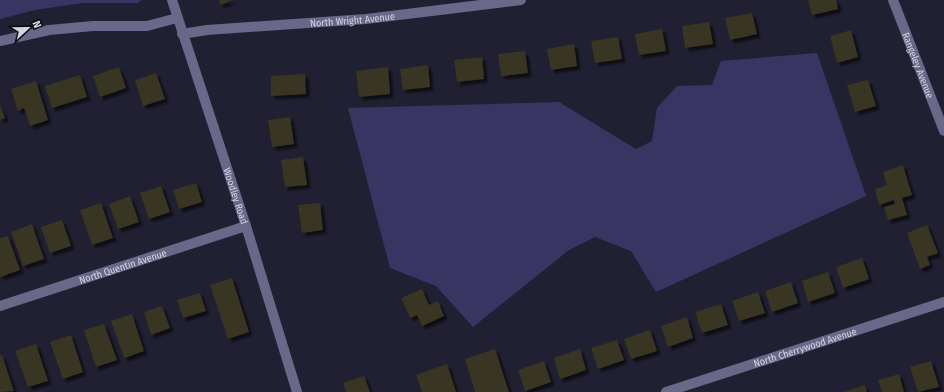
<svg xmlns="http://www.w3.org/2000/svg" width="944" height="392" font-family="'Fira Sans Condensed',sans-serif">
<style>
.green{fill:#393563}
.building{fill:#373420;filter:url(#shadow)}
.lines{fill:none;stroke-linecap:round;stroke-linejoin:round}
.minor{stroke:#686889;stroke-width:10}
.labels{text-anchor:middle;stroke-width:3.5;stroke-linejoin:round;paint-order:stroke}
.street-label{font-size:10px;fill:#d5d5e1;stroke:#0b0b13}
</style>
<defs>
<filter id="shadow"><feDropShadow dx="3.5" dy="3.5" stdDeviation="1" flood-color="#0009"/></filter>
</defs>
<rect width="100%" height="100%" fill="#212032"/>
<!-- green -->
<g class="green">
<path d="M 0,0 L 141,0 L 138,3 L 82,3 L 35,10 L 0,19 Z"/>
<path d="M 817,53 L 866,196 L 656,292 L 631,251 L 595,237 L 569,250 L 473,327 L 436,286 L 390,268 L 348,108 L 559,102 L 636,149 L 652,141 L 657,108 L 677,86 L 712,85 L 721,61 Z"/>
</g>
<!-- building -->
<g class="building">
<path d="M 219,0 L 233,0 L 220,5 Z"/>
<path d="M 808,0 L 836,0 L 838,9 L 812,15 Z"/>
<path d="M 752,13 L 757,34 L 730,40 L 725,18 Z"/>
<path d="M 709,22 L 713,44 L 685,48 L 682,26 Z"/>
<path d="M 662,29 L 666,51 L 639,55 L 635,34 Z"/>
<path d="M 851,30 L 858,57 L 837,63 L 830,36 Z"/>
<path d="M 618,37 L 622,59 L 595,63 L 591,41 Z"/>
<path d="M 574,44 L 577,66 L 551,70 L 547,49 Z"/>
<path d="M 525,51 L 528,73 L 501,76 L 498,54 Z"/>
<path d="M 482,57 L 484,79 L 457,82 L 454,60 Z"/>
<path d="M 428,65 L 430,87 L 403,90 L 400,69 Z"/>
<path d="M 119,67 L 126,88 L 100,97 L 93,76 Z"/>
<path d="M 388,67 L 390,94 L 359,97 L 356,71 Z"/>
<path d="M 156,73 L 165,99 L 143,106 L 135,80 Z"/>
<path d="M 305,74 L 306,94 L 271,96 L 271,76 Z"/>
<path d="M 80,75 L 87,97 L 52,108 L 45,86 Z"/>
<path d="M 868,80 L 876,106 L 855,112 L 847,85 Z"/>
<path d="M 36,81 L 48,120 L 30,126 L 24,108 L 18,111 L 11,89 Z"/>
<path d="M 0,105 L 5,118 L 0,120 Z"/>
<path d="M 290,117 L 294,144 L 272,147 L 268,120 Z"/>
<path d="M 303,157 L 307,185 L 285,187 L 281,160 Z"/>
<path d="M 903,165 L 912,195 L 902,198 L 907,215 L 888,220 L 884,207 L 895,204 L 894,200 L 879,205 L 875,189 L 887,185 L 883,172 Z"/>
<path d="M 196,183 L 202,202 L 179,209 L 173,190 Z"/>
<path d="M 161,186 L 170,212 L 149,219 L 140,193 Z"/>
<path d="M 130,196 L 139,222 L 118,229 L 109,204 Z"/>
<path d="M 101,203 L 113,238 L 92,245 L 80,210 Z"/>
<path d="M 320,203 L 323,230 L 302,233 L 298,205 Z"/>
<path d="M 62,220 L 71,246 L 50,253 L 41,227 Z"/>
<path d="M 32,224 L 44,259 L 23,266 L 11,232 Z"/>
<path d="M 927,225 L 938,253 L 927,257 L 930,265 L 920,269 L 907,233 Z"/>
<path d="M 8,236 L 20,270 L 0,277 L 0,238 Z"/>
<path d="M 862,258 L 869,279 L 843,288 L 836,267 Z"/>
<path d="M 828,272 L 835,293 L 808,302 L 802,281 Z"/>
<path d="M 232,278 L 249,332 L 228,339 L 210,285 Z"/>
<path d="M 791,282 L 798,303 L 772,312 L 765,291 Z"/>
<path d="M 422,289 L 429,305 L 438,301 L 444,316 L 422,326 L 417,315 L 410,318 L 401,298 Z"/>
<path d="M 758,292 L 765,313 L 739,321 L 732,301 Z"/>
<path d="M 200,293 L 206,311 L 183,318 L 177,300 Z"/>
<path d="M 721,304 L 728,325 L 702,333 L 695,312 Z"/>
<path d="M 162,306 L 170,328 L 151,335 L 144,312 Z"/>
<path d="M 132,314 L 144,351 L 124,358 L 111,321 Z"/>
<path d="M 687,317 L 693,338 L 668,347 L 661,326 Z"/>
<path d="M 104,324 L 117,360 L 96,367 L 84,330 Z"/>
<path d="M 650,330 L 657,351 L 631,359 L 624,339 Z"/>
<path d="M 71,335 L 83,372 L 63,379 L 50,342 Z"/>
<path d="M 617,340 L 624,360 L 598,369 L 591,348 Z"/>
<path d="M 36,344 L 48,381 L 28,387 L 15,351 Z"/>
<path d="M 495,349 L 509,392 L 475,392 L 465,359 Z"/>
<path d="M 580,349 L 586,370 L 560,379 L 554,358 Z"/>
<path d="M 0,355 L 2,355 L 14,391 L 0,392 Z"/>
<path d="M 544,361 L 551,382 L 525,391 L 518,370 Z"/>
<path d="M 931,361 L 939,387 L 918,392 L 910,367 Z"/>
<path d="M 447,364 L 456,392 L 422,392 L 416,375 Z"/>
<path d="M 899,374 L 904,392 L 882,392 L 878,380 Z"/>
<path d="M 364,376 L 370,392 L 346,392 L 343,383 Z"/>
<path d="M 865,385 L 867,392 L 844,392 Z"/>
</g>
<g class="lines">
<!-- minor -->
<g class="minor">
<path id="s1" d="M 172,0 L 246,226 L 297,392"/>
<path id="s2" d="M 893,0 L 944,131"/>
<path id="s3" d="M 182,34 L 207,30 L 366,19 L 521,0"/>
<path d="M 0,41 L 49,30 L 93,26 L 147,26 L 177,18"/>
<path id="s4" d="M 0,306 L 246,226"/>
<path id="s5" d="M 666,392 L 944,302"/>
</g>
</g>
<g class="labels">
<!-- street labels -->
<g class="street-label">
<text dy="4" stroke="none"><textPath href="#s3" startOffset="171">North Wright Avenue</textPath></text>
<text dy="4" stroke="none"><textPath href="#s2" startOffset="70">Rangeley Avenue</textPath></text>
<text dy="4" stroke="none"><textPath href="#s1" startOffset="206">Woodley Road</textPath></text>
<text dy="4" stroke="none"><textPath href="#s4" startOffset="129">North Quentin Avenue</textPath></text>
<text dy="4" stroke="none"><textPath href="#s5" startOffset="146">North Cherrywood Avenue</textPath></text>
</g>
</g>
<!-- north arrow -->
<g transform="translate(28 28) rotate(68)" stroke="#0b0b13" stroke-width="3" paint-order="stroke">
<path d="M0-3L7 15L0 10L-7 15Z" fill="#d5d5e1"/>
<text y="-6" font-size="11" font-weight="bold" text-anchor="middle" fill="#d5d5e1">N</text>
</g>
</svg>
